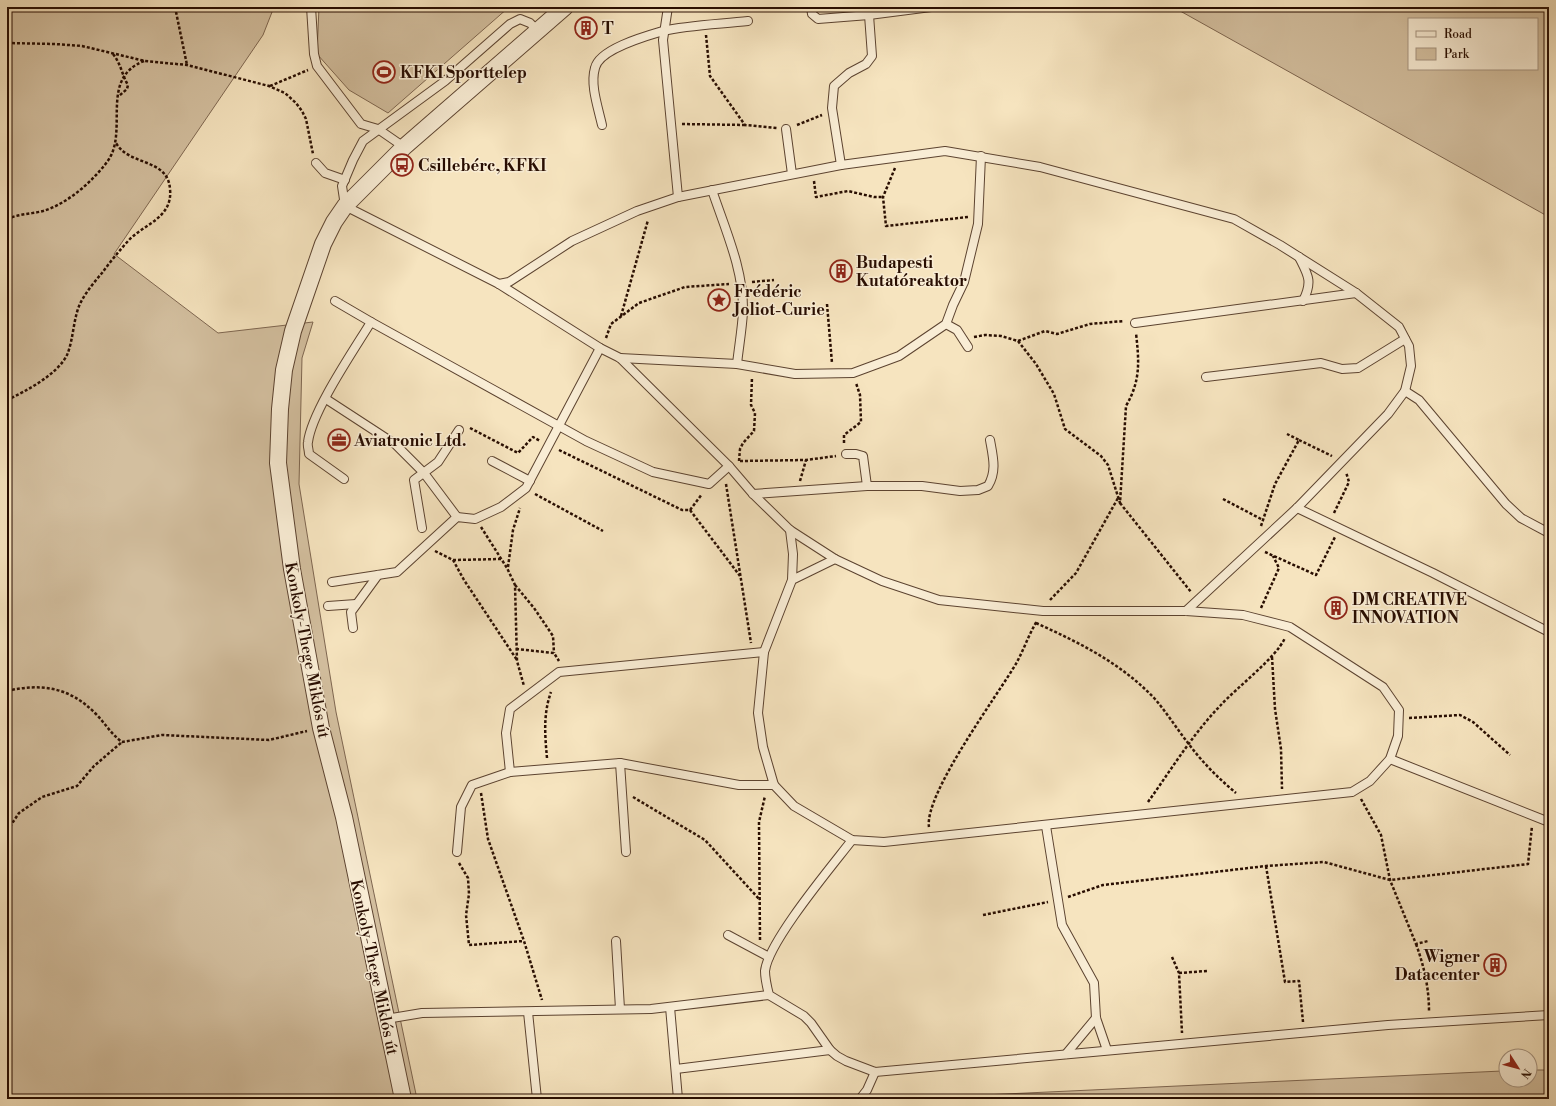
<svg xmlns="http://www.w3.org/2000/svg" width="1556" height="1106" font-family="'Libre Bodoni',serif">
<style>
.green{fill:#d3bf9f;stroke:#7e6650;fill-rule:evenodd}
.lines{fill:none;stroke-linecap:round;stroke-linejoin:round}
.service-casing{stroke:#5c4330;stroke-width:10}
.minor-casing{stroke:#5c4330;stroke-width:18}
.path{stroke:#280d01;stroke-width:2.5;stroke-dasharray:3 2;stroke-linecap:butt}
.service{stroke:#f9edd5;stroke-width:8}
.minor{stroke:#f9edd5;stroke-width:16}
.labels{text-anchor:middle;stroke-width:3;stroke-linejoin:round;paint-order:stroke}
.poi-label{font-size:16px;font-weight:bold;fill:#280d01;stroke:#f9edd5;text-anchor:start}
.street-label{font-size:16px;fill:#280d01;stroke:#f9edd5}
</style>
<rect width="100%" height="100%" fill="#f6e4bf"/>
<filter id="stains"><feTurbulence type="fractalNoise" baseFrequency=".005" numOctaves="4"/><feColorMatrix values="0 0 0 0 .2 0 0 0 0 .09 0 0 0 0 .02 0 0 0 .5 -.17"/></filter>
<radialGradient id="worn" r=".72"><stop offset=".6" stop-color="#630" stop-opacity="0"/><stop offset="1" stop-color="#630" stop-opacity=".3"/></radialGradient>
<!-- green -->
<g class="green">
<path d="M 7,7 L 274,7 L 263,35 L 114,254 L 218,333 L 313,322 L 302,358 L 299,484 L 336,712 L 417,1099 L 7,1099 Z"/>
<path d="M 319,7 L 524,7 L 508,8 L 388,113 L 349,90 L 317,54 Z"/>
<path d="M 1173,7 L 1549,7 L 1549,217 L 1216,31 ZM 1409,19 L 1537,19 L 1537,69 L 1409,69 Z"/>
<path d="M 1530,1070 L 1549,1070 L 1549,1099 L 950,1099 L 962,1096 L 1502,1071 L 1506,1071 L 1506,1080 L 1530,1080 Z"/>
</g>
<g class="lines">
<!-- service casing -->
<g class="service-casing">
<g id="service">
<path d="M 311,7 L 314,54 L 317,66 L 361,124 L 378,129 L 404,147"/>
<path d="M 668,7 L 663,40 L 678,197"/>
<path d="M 811,7 L 812,14 L 818,19 L 869,15 L 931,7"/>
<path d="M 537,30 L 530,23 L 520,19 L 510,24 L 445,81 L 363,141 L 353,160 L 342,186 L 345,206 L 499,284 L 600,348 L 620,358 L 729,466 L 753,494 L 790,530 L 835,559"/>
<path d="M 602,125 C 598,107 590,85 595,68 C 599,49 646,36 663,31 C 688,25 722,24 748,21"/>
<path d="M 786,129 L 792,174"/>
<path d="M 316,163 L 325,173 L 345,180"/>
<path d="M 841,165 L 832,108 L 834,86 L 849,73 L 866,64 L 872,56 L 869,15"/>
<path d="M 712,190 C 725,229 744,270 743,312 C 742,329 739,346 737,364"/>
<path d="M 1299,257 C 1308,275 1313,281 1303,301"/>
<path d="M 499,284 L 509,282 L 572,241 L 637,211 L 678,197 L 841,165 L 945,151 L 1040,167 L 1234,219 L 1280,245 L 1356,293 L 1399,327 L 1409,346 L 1411,366 L 1405,391 L 1388,414 L 1297,508 L 1186,611"/>
<path d="M 335,301 L 371,322"/>
<path d="M 1135,323 L 1356,293"/>
<path d="M 946,324 L 957,330 L 968,347"/>
<path d="M 620,358 L 737,364 L 795,374 L 853,373 L 899,356 L 946,324 L 953,305 L 964,282 L 978,224 L 981,156"/>
<path d="M 1206,377 L 1321,363 L 1342,369 L 1358,368 L 1405,339"/>
<path d="M 1405,391 L 1419,400 L 1506,504 L 1521,518 L 1549,533"/>
<path d="M 326,399 L 395,444 L 424,473 L 457,517"/>
<path d="M 846,454 L 856,454 L 863,456 L 867,486"/>
<path d="M 492,461 L 530,481"/>
<path d="M 344,479 L 309,454 C 309,450 307,445 308,442 C 312,411 354,350 371,322 L 586,441 L 653,472 L 709,484 L 729,466"/>
<path d="M 753,494 L 867,486 L 922,486 L 960,491 L 978,490 L 988,486 C 997,471 993,457 990,440"/>
<path d="M 1297,508 L 1433,573 L 1549,632"/>
<path d="M 422,528 L 414,480 L 438,462 L 459,430"/>
<path d="M 790,530 L 793,554 L 792,580 L 764,652 L 758,713 L 763,747 L 774,785 L 794,806 L 852,840 L 884,842 L 1352,792 L 1370,781 L 1390,759 L 1398,736 L 1399,710 L 1383,687 L 1290,627 L 1243,615 L 1186,611 L 1043,611 L 939,600 L 882,581 L 835,559 L 792,580"/>
<path d="M 332,582 L 397,572 L 457,517 L 475,519 L 501,507 L 526,488 L 600,348"/>
<path d="M 328,606 L 356,604"/>
<path d="M 353,628 L 351,612 L 378,575"/>
<path d="M 1390,759 L 1549,822"/>
<path d="M 620,763 L 626,852"/>
<path d="M 510,772 L 506,733 L 510,709 L 559,672 L 764,652"/>
<path d="M 1046,826 L 1062,925 L 1094,983 L 1096,1018 L 1107,1050"/>
<path d="M 852,840 C 832,866 768,942 765,971 C 765,979 767,987 769,995 L 804,1016 L 811,1023 L 830,1050 L 837,1056 L 846,1061 L 875,1072 L 1388,1025 L 1549,1015"/>
<path d="M 457,852 L 461,807 L 472,785 L 510,772 L 620,763 L 739,785 L 774,785"/>
<path d="M 728,935 L 769,957"/>
<path d="M 616,941 L 620,1009"/>
<path d="M 670,1007 L 678,1099"/>
<path d="M 528,1012 L 537,1099"/>
<path d="M 386,1019 L 422,1013 L 651,1009 L 769,995"/>
<path d="M 1066,1054 L 1096,1018"/>
<path d="M 676,1069 L 830,1050"/>
<path d="M 860,1099 L 867,1090 L 875,1072"/>
</g>
</g>
<!-- minor casing -->
<g class="minor-casing">
<path id="minor" d="M 403,1099 L 344,817 L 321,728 L 292,569 L 278,463 L 280,409 L 284,370 L 293,331 L 323,244 L 334,222 L 345,206 L 404,147 L 565,7"/>
</g>
<!-- path -->
<g class="path">
<path d="M 175,7 L 187,65"/>
<path d="M 706,35 L 710,76 L 745,125 L 777,128"/>
<path d="M 7,43 L 55,44 L 82,46 L 145,61 L 187,65 L 269,86 L 285,93 L 296,103 L 302,111 L 306,119 L 313,154"/>
<path d="M 113,54 C 121,64 122,75 128,85 L 127,89 L 119,96"/>
<path d="M 270,86 L 308,70"/>
<path d="M 682,124 L 745,125"/>
<path d="M 797,125 L 822,115"/>
<path d="M 895,168 L 883,197 L 886,226 L 968,217"/>
<path d="M 814,181 L 816,197 L 848,191 L 874,197 L 883,197"/>
<path d="M 7,219 C 18,214 31,214 43,211 C 67,204 92,182 107,162 C 130,132 98,79 144,61"/>
<path d="M 752,282 L 774,280"/>
<path d="M 827,304 L 832,363"/>
<path d="M 621,316 L 648,220"/>
<path d="M 974,337 L 985,335 L 1001,336 L 1018,341 L 1045,331 L 1057,334 L 1090,324 L 1124,321"/>
<path d="M 606,338 L 611,324 L 639,303 L 685,287 L 729,284"/>
<path d="M 1018,341 L 1036,364 L 1054,394 L 1065,429 L 1101,456 L 1108,465 L 1120,503 L 1126,406 C 1141,380 1139,361 1136,333"/>
<path d="M 7,400 C 26,391 57,375 67,355 C 74,339 73,315 82,300 C 87,291 95,281 102,273 C 110,262 119,251 129,240 C 144,224 173,218 170,189 C 168,158 129,166 116,143"/>
<path d="M 470,428 L 518,453 L 533,437 L 540,441"/>
<path d="M 1299,440 L 1332,456"/>
<path d="M 844,443 L 844,435 L 861,422 L 860,395 L 856,383"/>
<path d="M 559,450 L 682,510 L 690,510 L 702,494"/>
<path d="M 739,461 L 740,449 L 743,443 L 754,431 L 755,413 L 751,405 L 752,377"/>
<path d="M 740,461 L 806,460 L 836,456"/>
<path d="M 800,481 L 806,460"/>
<path d="M 726,484 L 751,643"/>
<path d="M 535,494 L 603,531"/>
<path d="M 1223,499 L 1263,520"/>
<path d="M 1120,503 L 1191,592"/>
<path d="M 690,510 L 740,576"/>
<path d="M 1334,513 L 1349,482 L 1346,472"/>
<path d="M 1261,526 L 1275,484 L 1299,440 L 1287,434"/>
<path d="M 481,527 L 507,568 L 515,585 L 517,661 L 524,686"/>
<path d="M 435,551 L 453,560 L 464,580 L 517,660"/>
<path d="M 1265,552 L 1316,575 L 1335,537"/>
<path d="M 453,560 L 502,559"/>
<path d="M 508,567 L 513,530 L 520,508"/>
<path d="M 515,585 L 534,608 L 553,636 L 554,653"/>
<path d="M 1050,600 L 1076,573 L 1118,498"/>
<path d="M 1261,608 L 1279,568 L 1273,556"/>
<path d="M 1036,623 C 1080,643 1121,663 1155,699 C 1167,713 1177,729 1188,743 C 1202,762 1218,778 1236,793"/>
<path d="M 516,649 L 554,653 L 559,661"/>
<path d="M 1272,657 L 1275,709 L 1281,749 L 1282,789"/>
<path d="M 7,691 C 41,683 69,687 95,713 C 105,723 111,734 122,742 L 162,735 L 269,740 L 307,731"/>
<path d="M 1409,718 L 1460,715 L 1473,722 L 1510,755"/>
<path d="M 547,758 C 545,736 543,714 551,692"/>
<path d="M 481,793 L 488,839 L 524,941 L 542,1000"/>
<path d="M 633,797 L 705,840 L 760,900"/>
<path d="M 1361,799 L 1381,835 L 1390,880 L 1416,944 L 1428,941"/>
<path d="M 1148,802 C 1171,770 1192,735 1220,706 C 1237,687 1275,659 1285,638"/>
<path d="M 929,827 C 924,794 998,695 1017,662 C 1024,649 1029,634 1037,621"/>
<path d="M 7,831 L 19,813 L 42,797 L 77,786 L 94,766 L 122,742"/>
<path d="M 459,863 L 468,878 L 469,894 L 466,915 L 469,945 L 524,941"/>
<path d="M 1266,866 L 1285,982 L 1299,981 L 1303,1022"/>
<path d="M 1068,897 L 1103,885 L 1266,866 L 1324,862 L 1390,880 L 1528,864 L 1532,826"/>
<path d="M 983,915 L 1048,902"/>
<path d="M 760,940 L 759,822 L 765,796"/>
<path d="M 1416,944 C 1424,966 1429,988 1429,1011"/>
<path d="M 1172,957 L 1179,973 L 1182,1033"/>
<path d="M 1179,973 L 1207,971"/>
</g>
<!-- service -->
<use href="#service" class="service"/>
<!-- minor -->
<use href="#minor" class="minor"/>
</g>
<!-- icons -->
<defs>
<g id="building-ring" transform="scale(1.15)"><circle r="9.5" fill="#f9edd5" stroke="#8f2418" stroke-width="1.5"/><path d="M-4-6H4V6H1V3H-1V6H-4ZM-2.5-4.3h1.7v1.8h-1.7ZM.8-4.3h1.7v1.8H.8ZM-2.5-1h1.7V.8h-1.7ZM.8-1h1.7V.8H.8Z" fill="#8f2418"/></g>
<g id="stadium-ring" transform="scale(1.15)"><circle r="9.5" fill="#f9edd5" stroke="#8f2418" stroke-width="1.5"/><path d="M0-5a6.5 5 0 1 0 0 10a6.5 5 0 1 0 0-10ZM-3.5-1.8h7v3.6h-7Z" fill="#8f2418"/></g>
<g id="bus-ring" transform="scale(1.15)"><circle r="9.5" fill="#f9edd5" stroke="#8f2418" stroke-width="1.5"/><path d="M-5-6H5V4H4V6H2V4H-2V6H-4V4H-5ZM-3.5-4V0h7V-4ZM-3.5 1.2v1.5H-2V1.2ZM2 1.2v1.5H3.5V1.2Z" fill="#8f2418"/></g>
<g id="sight-ring" transform="scale(1.15)"><circle r="9.5" fill="#f9edd5" stroke="#8f2418" stroke-width="1.5"/><path d="M0-6L1.8-2.2L6-1.7L2.9 1.2L3.7 5.4L0 3.3L-3.7 5.4L-2.9 1.2L-6-1.7L-1.8-2.2Z" fill="#8f2418"/></g>
<g id="office-ring" transform="scale(1.15)"><circle r="9.5" fill="#f9edd5" stroke="#8f2418" stroke-width="1.5"/><path d="M-6-3h4V-5.5h4V-3h4V5H-6ZM-1-4.5V-3h2v-1.5ZM-6 0V1H6V0Z" fill="#8f2418"/></g>
</defs>
<g fill-rule="evenodd">
<use href="#building-ring" x="586" y="28"/>
<use href="#stadium-ring" x="384" y="72"/>
<use href="#bus-ring" x="402" y="165"/>
<use href="#building-ring" x="841" y="271"/>
<use href="#sight-ring" x="719" y="300"/>
<use href="#office-ring" x="339" y="440"/>
<use href="#building-ring" x="1336" y="608"/>
<use href="#building-ring" x="1495" y="965"/>
</g>
<g class="labels">
<!-- poi labels -->
<g class="poi-label">
<text x="602" y="34">T</text>
<text x="400" y="78">KFKI Sporttelep</text>
<text x="418" y="171">Csillebérc, KFKI</text>
<text x="856" y="268">Budapesti<tspan x="856" dy="18">Kutatóreaktor</tspan></text>
<text x="734" y="297">Frédéric<tspan x="734" dy="18">Joliot-Curie</tspan></text>
<text x="354" y="446">Aviatronic Ltd.</text>
<text x="1352" y="605">DM CREATIVE<tspan x="1352" dy="18">INNOVATION</tspan></text>
<text x="1480" y="962" text-anchor="end">Wigner<tspan x="1480" dy="18">Datacenter</tspan></text>
</g>
<!-- street labels -->
<g class="street-label">
<text transform="translate(308 650) rotate(79)" y="6">Konkoly-Thege Miklós út</text>
<text transform="translate(375 967) rotate(78)" y="6">Konkoly-Thege Miklós út</text>
</g>
</g>
<!-- margin -->
<rect width="1556" height="1106" fill="none" stroke="#f6e4bf" stroke-width="24"/>
<rect x="8" y="8" width="1540" height="1090" fill="none" stroke="#280d01" stroke-width="2"/>
<rect x="12" y="12" width="1532" height="1082" fill="none" stroke="#280d01"/>
<!-- legend -->
<rect x="1408" y="18" width="130" height="52" fill="#f9edd5" stroke="#a59380"/>
<rect x="1416" y="31" width="20" height="6" fill="#f9edd5" stroke="#a59380"/>
<text x="1444" y="38" font-size="12" fill="#280d01">Road</text>
<rect x="1416" y="48" width="20" height="12" fill="#d3bf9f" stroke="#a59380"/>
<text x="1444" y="58" font-size="12" fill="#280d01">Park</text>
<!-- north arrow -->
<g transform="translate(1518 1068) rotate(126)"><circle r="19" fill="#f9edd5" stroke="#a59380"/>
<path d="M0-3L7 15L0 10L-7 15Z" fill="#8f2418"/>
<text y="-6" font-size="11" font-weight="bold" text-anchor="middle" fill="#280d01">N</text>
</g>
<rect width="100%" height="100%" filter="url(#stains)"/>
<rect width="100%" height="100%" fill="url(#worn)"/>
</svg>
